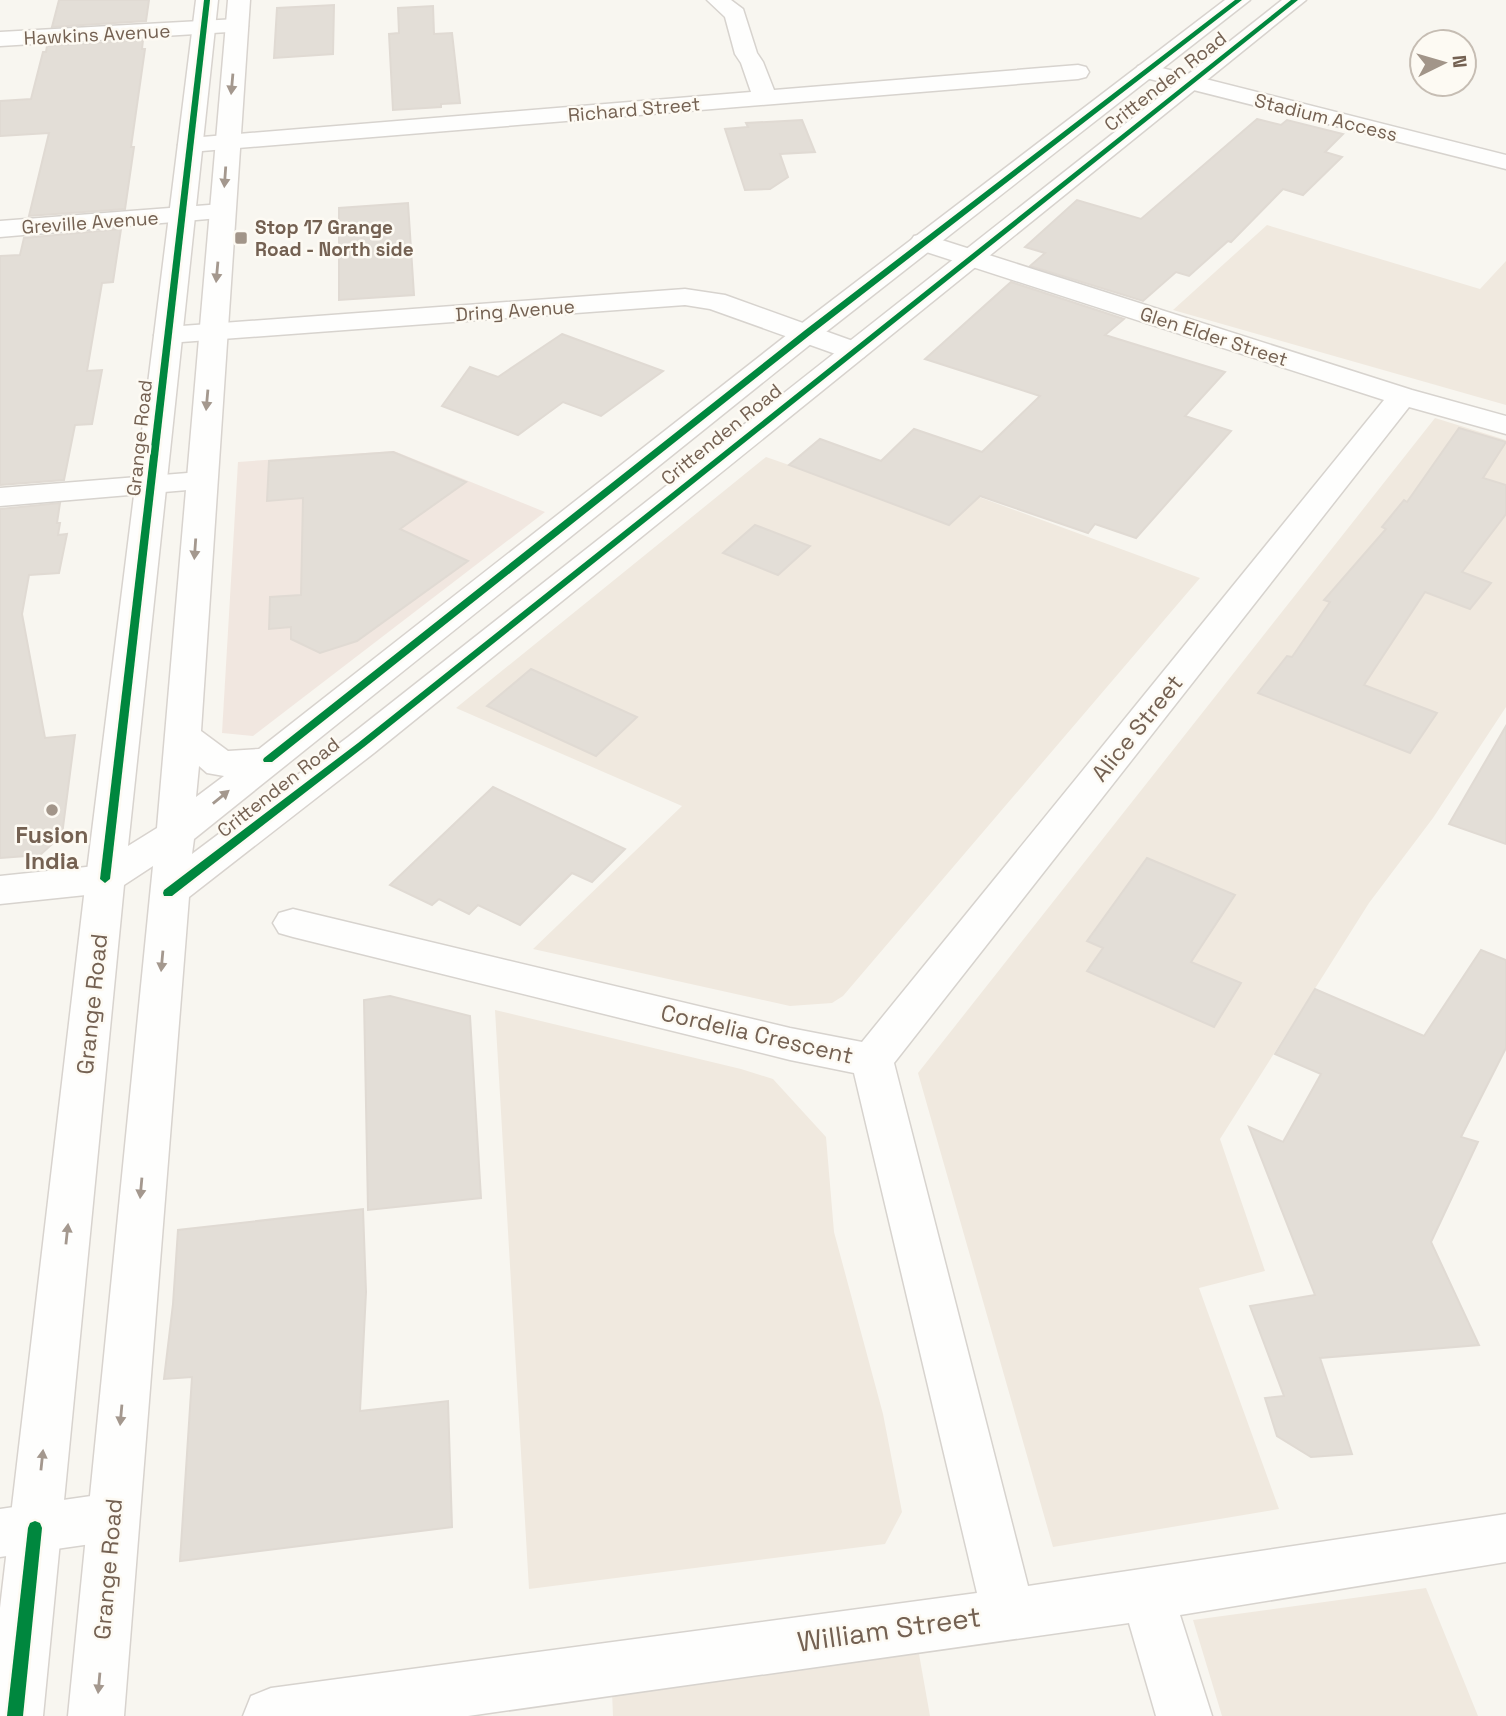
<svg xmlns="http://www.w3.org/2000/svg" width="1506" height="1716" font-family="'Space Grotesk',sans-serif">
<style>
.residential{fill:#f0e9df}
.commercial{fill:#f1e7e0}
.building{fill:#e3ded7;stroke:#e0dad3;stroke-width:2}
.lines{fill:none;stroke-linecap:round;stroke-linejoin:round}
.street-casing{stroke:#d7d3ce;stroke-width:3}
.secondary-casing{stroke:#d8d3ce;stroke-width:3}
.street{fill:#fefefd;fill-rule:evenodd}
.secondary{fill:#fefefd;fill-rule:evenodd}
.cycleway-casing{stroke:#fdfaf3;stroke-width:5}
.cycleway{fill:#00873e;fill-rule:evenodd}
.oneway{fill:#a4988e}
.poi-dot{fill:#a29589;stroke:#fdfaf3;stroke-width:2.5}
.labels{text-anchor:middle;stroke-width:5;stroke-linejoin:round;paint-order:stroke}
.far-street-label{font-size:19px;fill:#746152;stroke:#fdfaf3}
.far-poi-label{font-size:19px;font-weight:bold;fill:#746152;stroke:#fdfaf3;text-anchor:start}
.street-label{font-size:23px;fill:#746152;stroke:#fdfaf3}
.poi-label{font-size:23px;font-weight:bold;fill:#746152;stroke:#fdfaf3}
.near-street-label{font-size:28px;fill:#746152;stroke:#fdfaf3}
</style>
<rect width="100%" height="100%" fill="#f8f6f0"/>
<!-- residential -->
<g class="residential">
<path d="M 1267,225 L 1480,289 L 1506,261 L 1506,405 L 1173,310 Z"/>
<path d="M 1435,418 L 1506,440 L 1506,707 L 1433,818 L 1369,903 L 1220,1139 L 1265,1271 L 1199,1288 L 1279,1509 L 1053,1547 L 918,1073 Z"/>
<path d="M 766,457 L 789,465 L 979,497 L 1200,578 L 843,996 L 832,1003 L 790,1006 L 533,949 L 682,806 L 456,708 Z"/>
<path d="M 495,1010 L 741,1069 L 773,1079 L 826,1137 L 834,1232 L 883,1414 L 902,1512 L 885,1544 L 529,1589 Z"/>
<path d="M 1426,1588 L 1478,1716 L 1222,1716 L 1193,1620 Z"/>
<path d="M 919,1654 L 930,1716 L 613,1716 L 612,1692 Z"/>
</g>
<!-- commercial -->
<path class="commercial" d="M 394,451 L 545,512 L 253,736 L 222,733 L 238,462 Z"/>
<!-- building -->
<g class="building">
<path d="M 59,0 L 149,0 L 146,21 L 52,27 Z"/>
<path d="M 334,5 L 333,54 L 274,58 L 277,8 Z"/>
<path d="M 433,6 L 434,34 L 452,33 L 460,103 L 441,104 L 441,107 L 393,110 L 389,34 L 399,33 L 398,8 Z"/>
<path d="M 143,40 L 142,49 L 145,49 L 131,147 L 134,147 L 125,209 L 29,216 L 49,133 L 0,136 L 0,101 L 31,99 L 43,52 L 46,52 L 47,46 Z"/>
<path d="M 1257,119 L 1281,125 L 1287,120 L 1343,134 L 1325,152 L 1342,157 L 1303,195 L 1283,189 L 1231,242 L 1228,241 L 1189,276 L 1176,272 L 1143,301 L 1030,266 L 1045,253 L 1025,247 L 1077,200 L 1141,219 Z"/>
<path d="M 802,120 L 815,152 L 780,154 L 788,177 L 770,189 L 745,190 L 725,129 L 748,127 L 746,123 Z"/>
<path d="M 408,203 L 414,295 L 339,300 L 339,208 Z"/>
<path d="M 121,229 L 113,282 L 102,283 L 87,371 L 102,370 L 92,424 L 75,425 L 64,480 L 0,485 L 0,256 L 20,255 L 24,238 Z"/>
<path d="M 1011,282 L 1124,319 L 1105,335 L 1225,372 L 1185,416 L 1231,431 L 1136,538 L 1095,524 L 1088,533 L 980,496 L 949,525 L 789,465 L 820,439 L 881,461 L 914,429 L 982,452 L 1040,396 L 925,359 Z"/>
<path d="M 562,334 L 663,371 L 601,416 L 563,402 L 518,435 L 442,406 L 470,367 L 498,377 Z"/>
<path d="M 1459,428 L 1506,442 L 1483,478 L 1506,485 L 1506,514 L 1462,572 L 1491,583 L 1470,609 L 1425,592 L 1364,685 L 1437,713 L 1410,753 L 1258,693 L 1287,656 L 1292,657 L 1330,602 L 1324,600 L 1386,529 L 1382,527 L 1404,500 L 1407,502 Z"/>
<path d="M 393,452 L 466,482 L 400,529 L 468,561 L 357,641 L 320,653 L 291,639 L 291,627 L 269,629 L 270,597 L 301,595 L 303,498 L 267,501 L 269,461 Z"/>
<path d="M 60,503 L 57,523 L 60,523 L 58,535 L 67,534 L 59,573 L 29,575 L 22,614 L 45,738 L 75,735 L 62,835 L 40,855 L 0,858 L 0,509 Z"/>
<path d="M 755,525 L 810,546 L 778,575 L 723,553 Z"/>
<path d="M 531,669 L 637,717 L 596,756 L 487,706 Z"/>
<path d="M 1506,726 L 1506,844 L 1449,824 Z"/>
<path d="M 493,787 L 625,849 L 592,882 L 572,873 L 520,925 L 478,905 L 469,914 L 439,899 L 432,905 L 390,885 Z"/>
<path d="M 1147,858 L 1235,895 L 1191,962 L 1241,983 L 1214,1027 L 1087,971 L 1103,948 L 1087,941 Z"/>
<path d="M 1481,950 L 1506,960 L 1506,1048 L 1461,1137 L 1478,1142 L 1431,1242 L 1479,1345 L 1320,1358 L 1352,1454 L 1311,1457 L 1277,1436 L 1265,1398 L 1284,1396 L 1250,1306 L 1315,1295 L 1249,1127 L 1283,1142 L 1321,1074 L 1275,1054 L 1315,989 L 1424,1036 Z"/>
<path d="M 390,996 L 470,1016 L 481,1198 L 368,1210 L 364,1000 Z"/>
<path d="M 363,1209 L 366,1292 L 360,1411 L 448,1401 L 452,1527 L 180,1561 L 192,1377 L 164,1379 L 173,1304 L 178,1230 Z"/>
</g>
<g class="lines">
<!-- street casing -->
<g class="street-casing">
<g id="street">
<path d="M 707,0 L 731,0 L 743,9 L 757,53 L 763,62 L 774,90 L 1078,65 L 1086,67 L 1089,72 L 1086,77 L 1078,79 L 190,152 L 181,150 L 178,145 L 181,140 L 190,138 L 751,92 L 741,63 L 735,54 L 725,17 Z"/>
<path d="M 237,19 L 245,21 L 248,26 L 245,31 L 0,46 L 0,32 Z"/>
<path d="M 1146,64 L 1506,155 L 1506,169 L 1138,76 L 1135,71 L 1138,66 Z"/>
<path d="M 222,204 L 231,207 L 235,212 L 231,217 L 0,237 L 0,221 Z"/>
<path d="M 923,234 L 1412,390 L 1506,416 L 1506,434 L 1409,407 L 894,1063 L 1028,1586 L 1506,1514 L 1506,1562 L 1180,1615 L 1212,1716 L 1156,1716 L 1129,1623 L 468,1716 L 243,1716 L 251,1696 L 271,1688 L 977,1593 L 854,1073 L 790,1060 L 293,937 L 279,933 L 273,923 L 279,913 L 293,909 L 790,1028 L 862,1042 L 1384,400 L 914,248 L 910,242 L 914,236 Z"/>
<path d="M 685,289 L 725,295 L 864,345 L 868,351 L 864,357 L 854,360 L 844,357 L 710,309 L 685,305 L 168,343 L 158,341 L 154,335 L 158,329 L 168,327 Z"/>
<path d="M 200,472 L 211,474 L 216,481 L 211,488 L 0,506 L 0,488 Z"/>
<path d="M 105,865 L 119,869 L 124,879 L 119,889 L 105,893 L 0,904 L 0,876 Z"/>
<path d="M 112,1493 L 130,1500 L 138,1517 L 130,1534 L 112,1541 L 0,1557 L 0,1509 Z"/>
</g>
</g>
<!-- secondary casing -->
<g class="secondary-casing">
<path id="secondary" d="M 196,0 L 218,0 L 128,846 L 157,828 L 228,0 L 250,0 L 201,731 L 228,751 L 259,749 L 797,327 L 1225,0 L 1250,0 L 817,339 L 194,839 L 192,854 L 348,737 L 1282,0 L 1306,0 L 374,753 L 189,897 L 124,1716 L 68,1716 L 153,866 L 124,885 L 43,1716 L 0,1716 L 0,1608 L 86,879 ZM 199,766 L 207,773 L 224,776 L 196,797 Z"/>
</g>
<!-- street -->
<use href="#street" class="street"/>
<!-- secondary -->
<use href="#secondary" class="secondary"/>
<!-- cycleway casing -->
<g class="cycleway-casing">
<g id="cycleway">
<path d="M 204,0 L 210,0 L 110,879 L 105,883 L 100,879 Z"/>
<path d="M 1235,0 L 1242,0 L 810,335 L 272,762 L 264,762 L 263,760 L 264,758 L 804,331 Z"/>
<path d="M 1291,0 L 1298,0 L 364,747 L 172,896 L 164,896 L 163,893 L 164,890 L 358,743 Z"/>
<path d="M 35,1521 L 40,1523 L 42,1528 L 23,1716 L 7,1716 L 28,1528 L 30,1523 Z"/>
</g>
</g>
<!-- cycleway -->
<use href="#cycleway" class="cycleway"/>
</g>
<!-- one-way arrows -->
<defs><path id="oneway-solid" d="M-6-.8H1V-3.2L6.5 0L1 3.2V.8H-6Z" transform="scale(1.75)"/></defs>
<g class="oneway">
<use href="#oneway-solid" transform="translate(232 84) rotate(95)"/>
<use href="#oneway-solid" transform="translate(225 177) rotate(94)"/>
<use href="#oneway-solid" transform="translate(217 272) rotate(95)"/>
<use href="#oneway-solid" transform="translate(207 400) rotate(95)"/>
<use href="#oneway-solid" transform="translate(195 549) rotate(94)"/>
<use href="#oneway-solid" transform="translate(221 797) rotate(-39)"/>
<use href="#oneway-solid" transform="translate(162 961) rotate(95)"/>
<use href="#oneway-solid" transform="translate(141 1188) rotate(95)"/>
<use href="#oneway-solid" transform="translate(67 1234) rotate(-84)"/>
<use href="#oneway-solid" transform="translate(121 1415) rotate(95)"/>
<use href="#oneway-solid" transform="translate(42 1460) rotate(-84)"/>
<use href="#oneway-solid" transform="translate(99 1683) rotate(95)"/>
</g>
<!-- markers -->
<g class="poi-dot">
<rect x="234" y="231" width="14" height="14" rx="3.5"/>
<circle cx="52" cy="810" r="7"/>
</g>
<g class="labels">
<!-- far-street labels -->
<g class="far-street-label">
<text transform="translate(97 34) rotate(-3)" y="7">Hawkins Avenue</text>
<text transform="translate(1165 81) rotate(-38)" y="7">Crittenden Road</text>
<text transform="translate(634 109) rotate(-5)" y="7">Richard Street</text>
<text transform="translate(1326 117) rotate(14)" y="7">Stadium Access</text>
<text transform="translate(90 222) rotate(-4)" y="7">Greville Avenue</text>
<text transform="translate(515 310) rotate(-4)" y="7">Dring Avenue</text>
<text transform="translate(1214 336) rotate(18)" y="7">Glen Elder Street</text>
<text transform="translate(721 434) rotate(-39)" y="7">Crittenden Road</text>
<text transform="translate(139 438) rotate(-84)" y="7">Grange Road</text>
<text transform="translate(278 787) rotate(-38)" y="7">Crittenden Road</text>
</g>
<!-- far-poi labels -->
<g class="far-poi-label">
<text x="255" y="234">Stop 17 Grange<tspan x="255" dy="22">Road - North side</tspan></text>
</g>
<!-- street labels -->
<g class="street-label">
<text transform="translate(1137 728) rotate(-51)" y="8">Alice Street</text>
<text transform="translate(92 1004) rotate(-84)" y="8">Grange Road</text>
<text transform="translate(757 1034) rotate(13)" y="8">Cordelia Crescent</text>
<text transform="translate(108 1569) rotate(-85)" y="8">Grange Road</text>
</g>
<!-- poi labels -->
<g class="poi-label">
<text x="52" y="843">Fusion<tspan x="52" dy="26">India</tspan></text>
</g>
<!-- near-street labels -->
<g class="near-street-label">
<text transform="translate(889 1629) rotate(-8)" y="10">William Street</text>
</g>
</g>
<!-- north arrow -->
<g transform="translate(1443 63) rotate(85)"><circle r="33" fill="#fdfaf3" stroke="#c6bdb3" stroke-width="2"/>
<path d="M0-5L12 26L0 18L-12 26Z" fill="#a29589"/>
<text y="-10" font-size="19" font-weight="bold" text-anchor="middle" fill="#746152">N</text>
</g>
</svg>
